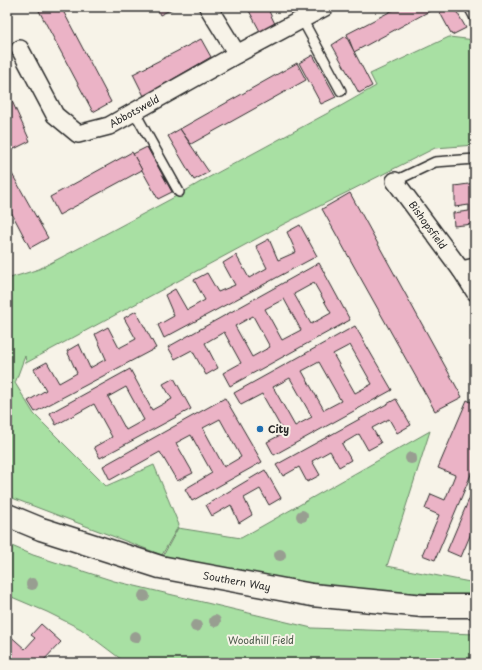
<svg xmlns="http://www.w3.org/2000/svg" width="482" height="670" font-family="'Playpen Sans',sans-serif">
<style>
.green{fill:#a8e0a3;stroke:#6a8667}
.building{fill:#ebb3c6;stroke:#2b2b2b;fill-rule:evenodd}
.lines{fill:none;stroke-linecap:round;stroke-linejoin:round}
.service-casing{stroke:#2b2b2b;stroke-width:12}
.minor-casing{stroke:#2b2b2b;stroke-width:20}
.primary-casing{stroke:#2b2b2b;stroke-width:25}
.service{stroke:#f7f3e8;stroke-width:9}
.minor{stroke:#f7f3e8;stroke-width:17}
.primary{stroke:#f7f3e8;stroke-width:22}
.tree{fill:#989e91}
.poi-dot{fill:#1f6fb2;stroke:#f7f3e8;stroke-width:1.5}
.labels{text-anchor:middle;stroke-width:4;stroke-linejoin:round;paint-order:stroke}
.street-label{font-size:10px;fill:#2b2b2b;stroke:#f7f3e8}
.poi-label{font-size:10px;font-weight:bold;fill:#2b2b2b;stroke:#f7f3e8;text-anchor:start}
.park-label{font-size:10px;fill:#4a5849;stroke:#f7f3e8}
</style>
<rect width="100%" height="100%" fill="#f7f3e8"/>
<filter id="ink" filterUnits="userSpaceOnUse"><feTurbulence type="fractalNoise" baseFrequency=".025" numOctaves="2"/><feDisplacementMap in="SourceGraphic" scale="8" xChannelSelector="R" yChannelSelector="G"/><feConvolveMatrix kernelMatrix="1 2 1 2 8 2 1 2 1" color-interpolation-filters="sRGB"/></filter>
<g filter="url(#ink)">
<!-- green -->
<g class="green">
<path d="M 449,37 L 475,40 L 475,145 L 435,148 L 282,225 L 26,363 L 25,356 L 15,383 L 34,414 L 106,486 L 154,465 L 179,525 L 162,555 L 7,496 L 7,279 L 39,269 L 85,245 L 171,199 L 204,180 L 339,107 L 376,86 L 370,74 Z"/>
<path d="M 430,431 L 387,566 L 475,583 L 475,596 L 319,588 L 162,558 L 178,528 L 241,538 Z"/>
<path d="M 7,544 L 33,555 L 114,581 L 312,628 L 475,634 L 475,663 L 126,663 L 81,629 L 47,612 L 7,595 Z"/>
</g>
<!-- building -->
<g class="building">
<path d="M 37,7 L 61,7 L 111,102 L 93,112 Z"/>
<path d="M 156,7 L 176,7 L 160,15 Z"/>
<path d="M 247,7 L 267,7 L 276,26 L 261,33 Z"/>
<path d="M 399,7 L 437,7 L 354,52 L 347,34 Z"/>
<path d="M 437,7 L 454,7 L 466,28 L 452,35 Z"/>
<path d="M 346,36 L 372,86 L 359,93 L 332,45 Z"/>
<path d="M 201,39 L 211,57 L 144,96 L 133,74 Z"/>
<path d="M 313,55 L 336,97 L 321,104 L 299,63 Z"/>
<path d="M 297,63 L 306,80 L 191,144 L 180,129 Z"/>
<path d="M 7,90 L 30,141 L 10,151 L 7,144 Z"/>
<path d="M 180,129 L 209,172 L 194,180 L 168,136 Z"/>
<path d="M 147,147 L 172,192 L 158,199 L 133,154 Z"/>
<path d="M 132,152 L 142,170 L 59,215 L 50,197 Z"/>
<path d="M 7,165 L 48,238 L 30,248 L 7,204 Z"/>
<path d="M 475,183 L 475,230 L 474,230 L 473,224 L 454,226 L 453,213 L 469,211 L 469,205 L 455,207 L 455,186 Z"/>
<path d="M 350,193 L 462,397 L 435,411 L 322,209 Z"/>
<path d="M 300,225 L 317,256 L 164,338 L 158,325 L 174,316 L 165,295 L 175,289 L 187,310 L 205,300 L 194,280 L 207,273 L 218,292 L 235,285 L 223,263 L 236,255 L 249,278 L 267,268 L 256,246 L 269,239 L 278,260 L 296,252 L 287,232 Z"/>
<path d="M 319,263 L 350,320 L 230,386 L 223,373 L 241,363 L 224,332 L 205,343 L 218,368 L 206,375 L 192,350 L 175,359 L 168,347 ZM 314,283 L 331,313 L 311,324 L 294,294 ZM 284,299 L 301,330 L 282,340 L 265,309 ZM 253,316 L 270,347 L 252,357 L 235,326 Z"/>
<path d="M 136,311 L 156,348 L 35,412 L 28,401 L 46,390 L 34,369 L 47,362 L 59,383 L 77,373 L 67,351 L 79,344 L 90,368 L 106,359 L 95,334 L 108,327 L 119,348 L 136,339 L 124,318 Z"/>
<path d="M 355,326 L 392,390 L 274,455 L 267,442 L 284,433 L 262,394 L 241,405 L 234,393 ZM 350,345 L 372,384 L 355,393 L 333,354 ZM 319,362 L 341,401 L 324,410 L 302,371 ZM 290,378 L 312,417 L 295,426 L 273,387 Z"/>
<path d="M 130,369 L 152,410 L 172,399 L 163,384 L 174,378 L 191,409 L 100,458 L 94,447 L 112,437 L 94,404 L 56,425 L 50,413 ZM 126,387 L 144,420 L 126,430 L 108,397 Z"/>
<path d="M 225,398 L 262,462 L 192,501 L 185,489 L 212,473 L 191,435 L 176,443 L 193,473 L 177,481 L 160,452 L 110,480 L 103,466 ZM 220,419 L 241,457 L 224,467 L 203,428 Z"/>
<path d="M 396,399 L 411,425 L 397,433 L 389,419 L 372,428 L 381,443 L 368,450 L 359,434 L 342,444 L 351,460 L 339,467 L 330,451 L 312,461 L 320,475 L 307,482 L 299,467 L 283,476 L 276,465 Z"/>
<path d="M 467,400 L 475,404 L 475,465 L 435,560 L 422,555 L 439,515 L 425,509 L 431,494 L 445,500 L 455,475 L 438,468 Z"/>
<path d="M 265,470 L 281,498 L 269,505 L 260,489 L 244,498 L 252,515 L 239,523 L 231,505 L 212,516 L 206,505 Z"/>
<path d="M 475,485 L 475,532 L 472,531 L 461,557 L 447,551 Z"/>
<path d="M 41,624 L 61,642 L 41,663 L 13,663 L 7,657 L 7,633 L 25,649 L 35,638 L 31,635 Z"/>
</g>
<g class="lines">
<!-- service casing -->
<g class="service-casing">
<g id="service">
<path d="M 469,7 L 475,18"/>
<path d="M 302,19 L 341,91"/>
<path d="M 134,111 L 179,192"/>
<path d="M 395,181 L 435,162 L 475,159"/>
</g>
</g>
<!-- minor casing -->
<g class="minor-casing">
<g id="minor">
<path d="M 208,7 L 237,54"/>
<path d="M 20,49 L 55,115 L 78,134 L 109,126 L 237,54 L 325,7"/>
<path d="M 395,181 L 461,270 L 475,267"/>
<path d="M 461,270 L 475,292"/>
</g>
</g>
<!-- primary casing -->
<g class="primary-casing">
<path id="primary" d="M 7,515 L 41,529 L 160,567 L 312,595 L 423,606 L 475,606"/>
</g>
<!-- service -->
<use href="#service" class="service"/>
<!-- minor -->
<use href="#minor" class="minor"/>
<!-- primary -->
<use href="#primary" class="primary"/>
</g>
<!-- trees -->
<g class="tree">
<circle cx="411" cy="458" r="6"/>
<circle cx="302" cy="516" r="6"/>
<circle cx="280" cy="555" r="6"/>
<circle cx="32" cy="584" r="6"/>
<circle cx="144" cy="596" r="6"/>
<circle cx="215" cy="621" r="6"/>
<circle cx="196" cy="626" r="6"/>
<circle cx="135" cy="637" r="6"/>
</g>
</g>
<!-- markers -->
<circle class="poi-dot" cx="260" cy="429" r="4"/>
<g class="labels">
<!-- street labels -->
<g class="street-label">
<text transform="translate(134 111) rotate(-29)" y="4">Abbotsweld</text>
<text transform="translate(428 225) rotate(54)" y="4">Bishopsfield</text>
<text transform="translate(237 581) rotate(10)" y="4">Southern Way</text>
</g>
<!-- poi labels -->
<g class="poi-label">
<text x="268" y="433">City</text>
</g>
<!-- park labels -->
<g class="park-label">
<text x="261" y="644">Woodhill Field</text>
</g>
</g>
<!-- margin -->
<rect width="482" height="670" fill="none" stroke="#f7f3e8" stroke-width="24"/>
<rect x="12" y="12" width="458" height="646" fill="none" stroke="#2b2b2b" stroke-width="1.5" filter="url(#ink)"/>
</svg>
